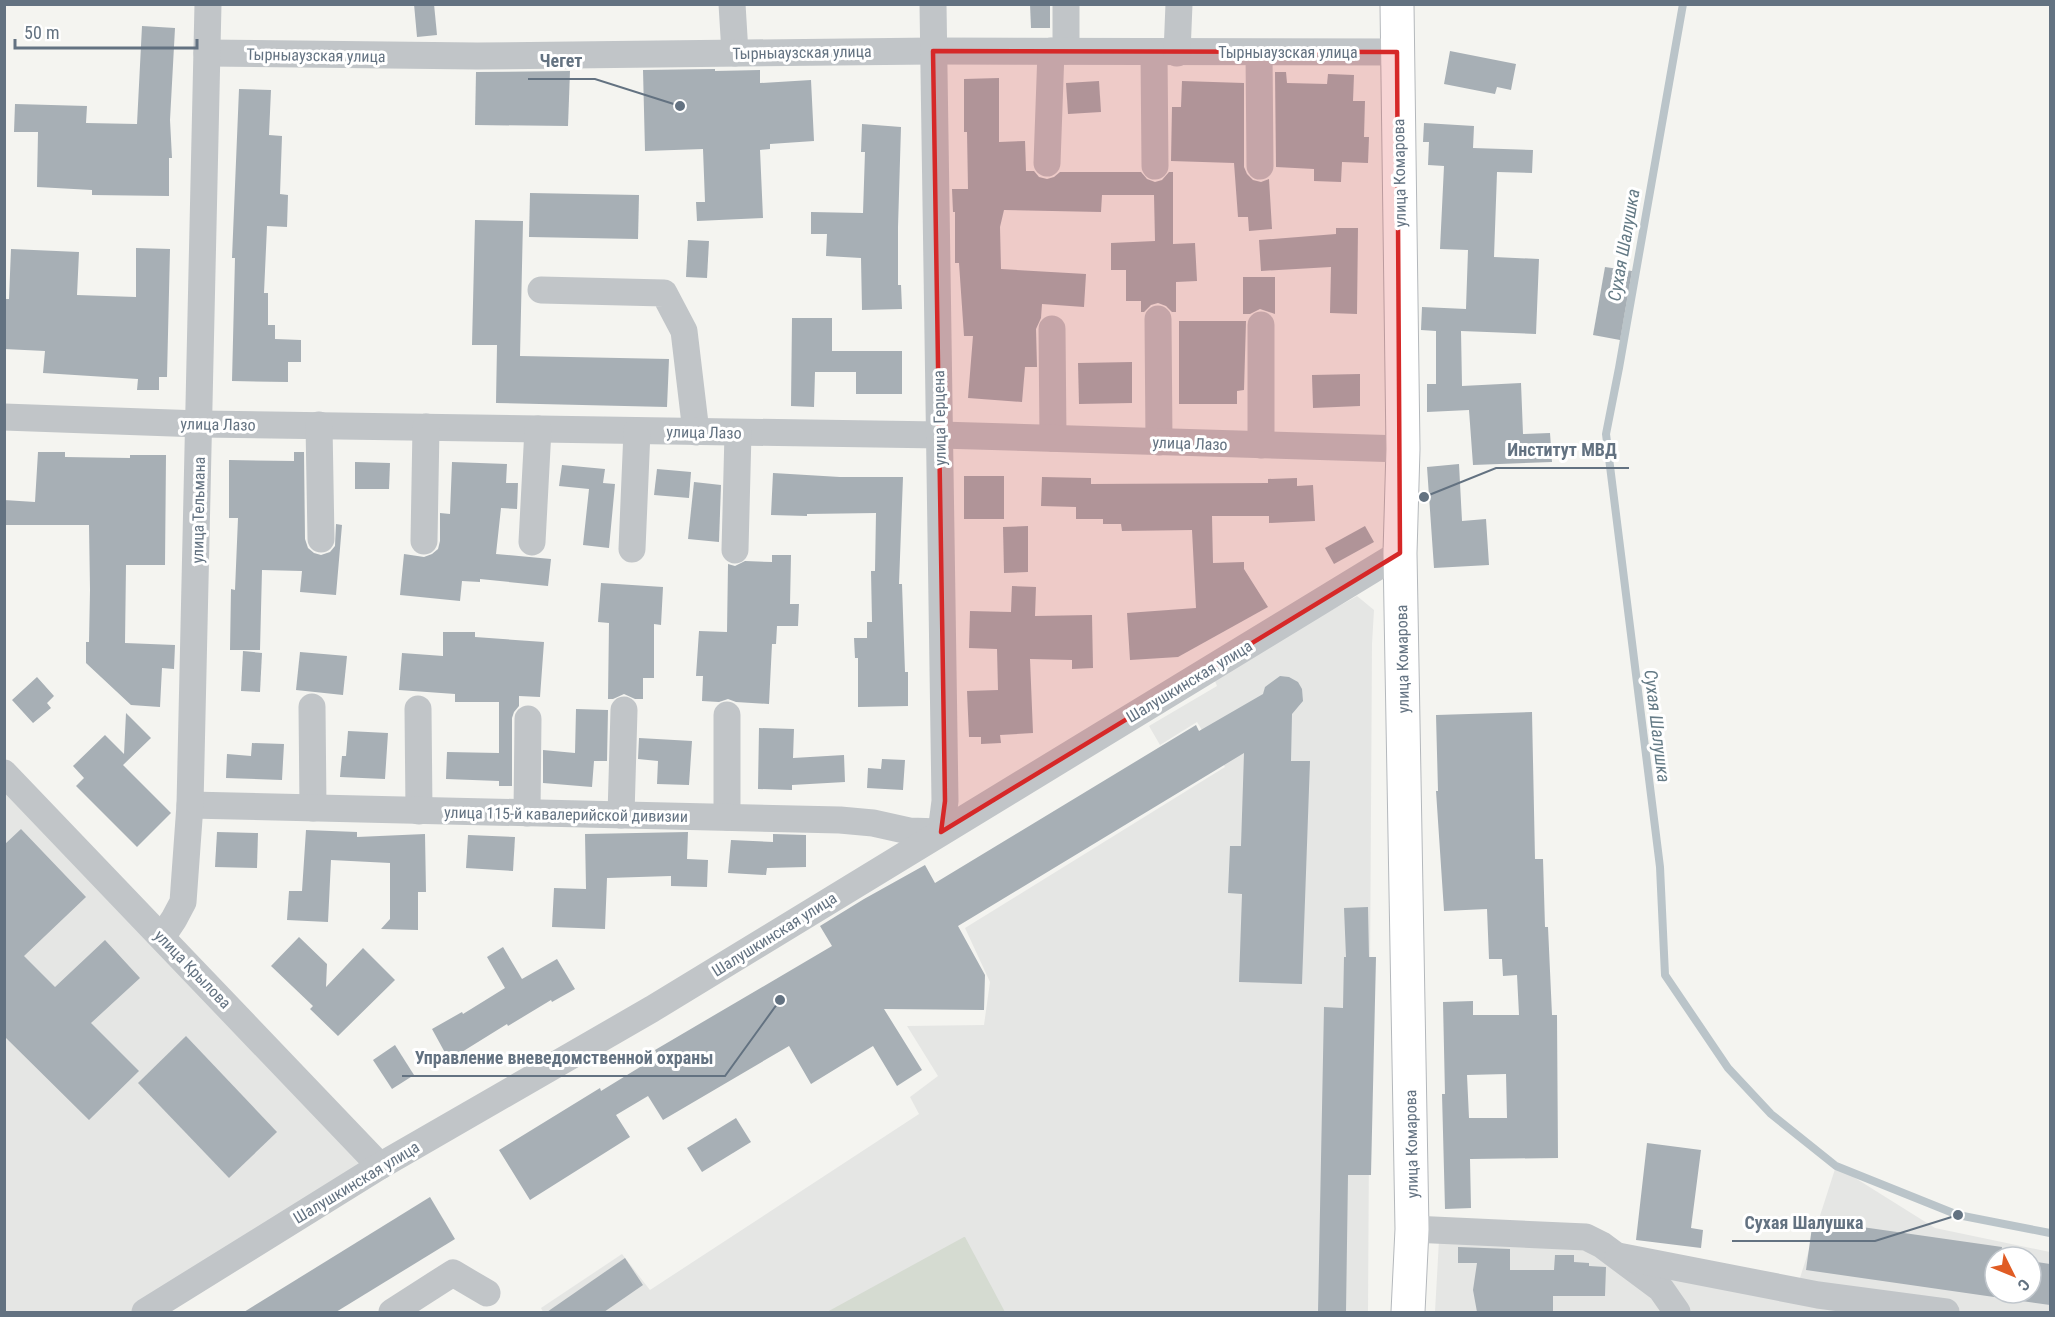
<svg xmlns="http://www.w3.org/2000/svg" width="2055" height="1317" font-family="'Roboto Condensed',sans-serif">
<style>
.built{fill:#e5e6e4;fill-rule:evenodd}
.green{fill:#d5dbd1}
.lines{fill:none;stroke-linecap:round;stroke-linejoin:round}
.stream{stroke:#bac4c9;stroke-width:8}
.building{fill:#a7afb5;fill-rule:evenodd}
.major-casing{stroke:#b4b8bc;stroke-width:35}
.minor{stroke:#c1c5c8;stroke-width:27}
.major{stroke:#fff;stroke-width:33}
.marked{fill:#d62828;fill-opacity:0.2;stroke:#d62828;stroke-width:4.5;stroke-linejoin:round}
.labels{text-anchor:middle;stroke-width:6;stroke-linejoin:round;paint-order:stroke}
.street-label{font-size:16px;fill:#637281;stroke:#fff}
.water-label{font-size:18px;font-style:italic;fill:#647a85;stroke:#fff}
.leader{fill:none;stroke:#637281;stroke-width:2}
.callout-dot{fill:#637281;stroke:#fff;stroke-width:2}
.callout-label{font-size:18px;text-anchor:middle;font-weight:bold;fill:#637281;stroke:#fff;stroke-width:6;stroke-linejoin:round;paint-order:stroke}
</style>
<rect width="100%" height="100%" fill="#f4f4f0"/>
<!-- built -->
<g class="built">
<path d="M 1357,596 L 1374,610 L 1372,644 L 1368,1312 L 543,1312 L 541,1308 L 622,1254 L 650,1290 L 919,1114 L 910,1097 L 938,1076 L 907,1026 L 984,1025 L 990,982 L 965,928 L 1225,767 L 1197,722 L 1160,745 L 1149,726 L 1217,686 L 1213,676 Z"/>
<path d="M 4,773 L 380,1166 L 145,1312 L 5,1312 Z"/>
<path d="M 1836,1166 L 1935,1228 L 2050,1252 L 2050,1312 L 1435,1312 L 1439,1240 L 1511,1237 L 1798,1284 ZM 1995,1257 L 2031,1257 L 2031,1293 L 1995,1293 Z"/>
</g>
<!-- green -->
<path class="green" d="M 965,1237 L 1005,1312 L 827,1312 L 964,1237 Z"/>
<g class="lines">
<!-- stream -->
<path class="stream" d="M 1683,4 L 1619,368 L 1606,434 L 1660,867 L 1665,975 L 1728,1068 L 1771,1114 L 1836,1166 L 1958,1215 L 2050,1233"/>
</g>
<!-- building -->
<g class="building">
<path d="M 414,4 L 434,4 L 437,35 L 417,37 Z"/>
<path d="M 1030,4 L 1050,4 L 1050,28 L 1031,28 Z"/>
<path d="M 142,26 L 175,28 L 170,120 L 172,158 L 169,158 L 169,196 L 92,195 L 92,190 L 37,187 L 38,132 L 14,132 L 15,104 L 87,106 L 86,123 L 137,124 Z"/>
<path d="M 1450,51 L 1516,64 L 1511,90 L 1497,87 L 1495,94 L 1444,84 Z"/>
<path d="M 715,69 L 715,71 L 760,70 L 760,83 L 811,80 L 814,141 L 770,144 L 770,149 L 760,150 L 763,218 L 697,221 L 696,202 L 705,202 L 703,149 L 645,151 L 643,70 Z"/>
<path d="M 570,71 L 568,126 L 475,125 L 476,72 Z"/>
<path d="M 1275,72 L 1286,72 L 1287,83 L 1327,84 L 1328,74 L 1354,75 L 1353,101 L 1365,101 L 1364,137 L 1369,137 L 1368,163 L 1342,162 L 1341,182 L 1314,181 L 1314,169 L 1276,167 Z"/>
<path d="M 999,78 L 999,142 L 1025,141 L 1026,171 L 1034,171 L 1039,177 L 1047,179 L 1054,177 L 1060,172 L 1141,172 L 1147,179 L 1155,182 L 1162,180 L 1169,172 L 1173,172 L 1173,244 L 1195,243 L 1197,281 L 1176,282 L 1176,312 L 1172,312 L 1166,306 L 1158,303 L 1151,305 L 1144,312 L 1141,312 L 1141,301 L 1126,301 L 1126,270 L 1111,270 L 1111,243 L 1155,241 L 1154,195 L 1102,195 L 1101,212 L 1004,210 L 1000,227 L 1001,269 L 1086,274 L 1084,307 L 1042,304 L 1041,318 L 1036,329 L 1037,367 L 1025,367 L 1022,402 L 968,398 L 973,336 L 964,336 L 959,263 L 955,263 L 955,212 L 953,212 L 952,189 L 968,189 L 967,132 L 964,132 L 964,79 Z"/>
<path d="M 1099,81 L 1101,112 L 1068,114 L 1066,83 Z"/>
<path d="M 1182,81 L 1244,83 L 1244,167 L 1247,174 L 1253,180 L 1261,182 L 1269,179 L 1272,229 L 1249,231 L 1248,217 L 1238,217 L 1234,163 L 1171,161 L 1172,107 L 1181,107 Z"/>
<path d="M 239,89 L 271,90 L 269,135 L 282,136 L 280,194 L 288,195 L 287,227 L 267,226 L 264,293 L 268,293 L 268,325 L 275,325 L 275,339 L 301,340 L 301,362 L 288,362 L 288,382 L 232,381 L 235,258 L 232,258 Z"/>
<path d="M 1424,123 L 1474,126 L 1473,148 L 1533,150 L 1532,173 L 1497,172 L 1494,257 L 1539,259 L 1536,334 L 1461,331 L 1462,386 L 1521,383 L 1523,434 L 1550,433 L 1552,462 L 1473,465 L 1469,410 L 1427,412 L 1427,384 L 1436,384 L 1436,331 L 1421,330 L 1422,307 L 1466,309 L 1468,250 L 1440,249 L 1444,166 L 1428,165 L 1429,142 L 1423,142 Z"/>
<path d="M 862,124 L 901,127 L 898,227 L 898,285 L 901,285 L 902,309 L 862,310 L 861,258 L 826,256 L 827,234 L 811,234 L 811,212 L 863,213 L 865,152 L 861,152 Z"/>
<path d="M 530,193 L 639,195 L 638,239 L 529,237 Z"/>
<path d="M 475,220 L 523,221 L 520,356 L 669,359 L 667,407 L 496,403 L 497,345 L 472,345 Z"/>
<path d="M 1336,228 L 1358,228 L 1357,314 L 1330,313 L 1331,267 L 1261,271 L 1259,240 L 1336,234 Z"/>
<path d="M 688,240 L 709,241 L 707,278 L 686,277 Z"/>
<path d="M 136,248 L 170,249 L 167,377 L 159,377 L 159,390 L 137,390 L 138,379 L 43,373 L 45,351 L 4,349 L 4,299 L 9,299 L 11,249 L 79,252 L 77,295 L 136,297 Z"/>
<path d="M 1605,267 L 1632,271 L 1620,340 L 1593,335 Z"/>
<path d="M 1243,277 L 1275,277 L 1275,314 L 1260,309 L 1250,314 L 1243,314 Z"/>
<path d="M 792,318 L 832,318 L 832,351 L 902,351 L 902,394 L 856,394 L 856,372 L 815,372 L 814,407 L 791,406 Z"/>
<path d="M 1179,321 L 1246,321 L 1244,390 L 1237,391 L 1237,404 L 1179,404 Z"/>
<path d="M 1132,362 L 1132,403 L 1079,404 L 1078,363 Z"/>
<path d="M 1360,374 L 1360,406 L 1313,408 L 1312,375 Z"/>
<path d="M 38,452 L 65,452 L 65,457 L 130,458 L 130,455 L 166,455 L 165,565 L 126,565 L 125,643 L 175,645 L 174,669 L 162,668 L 160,707 L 131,705 L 86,663 L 86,642 L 89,642 L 90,590 L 89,525 L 4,525 L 4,500 L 35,502 Z"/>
<path d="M 294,452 L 304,452 L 305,539 L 308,548 L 314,553 L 321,555 L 330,552 L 335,546 L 336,524 L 342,525 L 336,595 L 300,592 L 302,571 L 262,570 L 260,650 L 230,650 L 231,589 L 235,590 L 238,518 L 229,518 L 229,460 L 294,461 Z"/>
<path d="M 355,462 L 390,463 L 389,489 L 355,489 Z"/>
<path d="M 452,462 L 507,464 L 506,483 L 518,483 L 517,509 L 501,508 L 496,554 L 551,559 L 548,586 L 480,579 L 480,582 L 462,581 L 460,601 L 400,595 L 404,554 L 424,557 L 432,554 L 438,549 L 440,541 L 440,513 L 450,514 Z"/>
<path d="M 1459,464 L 1462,521 L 1486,519 L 1489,565 L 1434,568 L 1427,467 Z"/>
<path d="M 562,465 L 605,469 L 603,483 L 615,484 L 609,548 L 583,545 L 589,489 L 559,486 Z"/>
<path d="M 657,469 L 691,472 L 689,498 L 654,495 Z"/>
<path d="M 773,473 L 840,477 L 903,477 L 899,584 L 902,584 L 905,672 L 908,672 L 908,706 L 858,707 L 858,658 L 855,658 L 854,638 L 867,638 L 867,622 L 872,622 L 871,571 L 875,571 L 876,513 L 807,514 L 807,516 L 771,515 Z"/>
<rect x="964" y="476" width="40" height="43"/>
<path d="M 1042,477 L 1091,478 L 1091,484 L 1268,483 L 1268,479 L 1297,478 L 1297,486 L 1313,485 L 1315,521 L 1269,523 L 1269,516 L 1212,516 L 1213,563 L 1244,562 L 1244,569 L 1268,607 L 1178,657 L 1130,660 L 1127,613 L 1196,608 L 1192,530 L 1122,531 L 1121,524 L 1103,524 L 1103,519 L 1076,519 L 1076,507 L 1041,506 Z"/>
<path d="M 694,482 L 721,485 L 719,542 L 688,539 Z"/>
<path d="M 1028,526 L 1028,572 L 1004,573 L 1003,527 Z"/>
<path d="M 1365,526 L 1374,542 L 1334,564 L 1325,548 Z"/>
<path d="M 772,555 L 791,555 L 790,604 L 799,604 L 798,626 L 777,626 L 776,644 L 772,644 L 769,704 L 736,702 L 728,699 L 719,702 L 702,701 L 703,676 L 696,676 L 699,631 L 727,632 L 728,564 L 735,566 L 745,561 L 772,562 Z"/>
<path d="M 601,583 L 663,587 L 661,625 L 654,624 L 654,678 L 643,678 L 643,699 L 635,699 L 624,694 L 613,699 L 608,699 L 609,623 L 598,622 Z"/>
<path d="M 1012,586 L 1036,587 L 1035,616 L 1092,615 L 1093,668 L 1072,669 L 1072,660 L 1030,659 L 1033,733 L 1000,735 L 1001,743 L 981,744 L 981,737 L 969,737 L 967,691 L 998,690 L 997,649 L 969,648 L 970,611 L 1011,612 Z"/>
<path d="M 443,632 L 475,632 L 475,637 L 544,642 L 540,697 L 519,696 L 519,706 L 514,712 L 512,718 L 512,786 L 499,786 L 499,781 L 446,779 L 447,752 L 499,753 L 499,702 L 455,702 L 455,694 L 399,690 L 402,653 L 443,656 Z"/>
<path d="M 243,651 L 262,653 L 260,692 L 241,691 Z"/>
<path d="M 300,652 L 347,656 L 343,695 L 296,690 Z"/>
<path d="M 1280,676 L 1289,677 L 1298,682 L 1302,689 L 1303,701 L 1292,714 L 1291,761 L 1310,761 L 1302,984 L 1239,982 L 1242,894 L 1228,893 L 1230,846 L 1241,846 L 1244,753 L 958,926 L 985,975 L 984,1010 L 884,1009 L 922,1070 L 897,1086 L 873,1046 L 811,1084 L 789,1046 L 663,1120 L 648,1096 L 616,1115 L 630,1137 L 530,1200 L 499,1150 L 600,1088 L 601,1091 L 658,1056 L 655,1050 L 832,946 L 820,926 L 864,899 L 925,865 L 935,883 L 1196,725 L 1199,731 L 1263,694 L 1265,687 Z"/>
<path d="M 37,677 L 54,696 L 47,703 L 51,708 L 33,723 L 12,700 Z"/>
<path d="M 576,709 L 608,710 L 607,761 L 594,761 L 592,787 L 543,783 L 543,750 L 575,753 Z"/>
<path d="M 1532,712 L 1535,859 L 1543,859 L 1545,927 L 1548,927 L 1552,1015 L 1557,1015 L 1558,1158 L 1470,1159 L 1471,1208 L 1445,1209 L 1442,1094 L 1445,1094 L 1443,1002 L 1473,1001 L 1473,1015 L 1519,1015 L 1517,975 L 1503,976 L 1502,959 L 1489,959 L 1487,909 L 1444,911 L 1436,791 L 1438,791 L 1436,715 ZM 1506,1074 L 1507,1118 L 1469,1118 L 1467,1075 Z"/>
<path d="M 126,713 L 151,738 L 123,765 L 171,813 L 137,847 L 76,786 L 84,778 L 73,766 L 105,735 L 124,754 Z"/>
<path d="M 759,728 L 794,729 L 793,758 L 844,755 L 845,782 L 792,785 L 792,790 L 758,789 Z"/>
<path d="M 348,731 L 388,733 L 385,779 L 340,777 L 342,756 L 346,756 Z"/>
<path d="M 639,738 L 692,741 L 689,785 L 657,784 L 658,761 L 638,759 Z"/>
<path d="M 252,743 L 284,744 L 282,780 L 226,778 L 227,754 L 251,756 Z"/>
<path d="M 882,759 L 905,760 L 903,790 L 867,788 L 868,768 L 881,769 Z"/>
<path d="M 21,829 L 86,897 L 24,956 L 55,987 L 105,940 L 140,978 L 91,1023 L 139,1071 L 89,1120 L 4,1036 L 4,845 Z"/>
<path d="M 306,830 L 357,832 L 357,837 L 425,834 L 426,892 L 418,892 L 418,930 L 381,929 L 390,919 L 390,863 L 331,860 L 328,922 L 287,920 L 289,891 L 302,891 Z"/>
<path d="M 217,832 L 258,833 L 257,868 L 215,867 Z"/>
<path d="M 688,832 L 687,859 L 708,860 L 707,887 L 671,886 L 671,876 L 607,878 L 605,929 L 552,927 L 554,888 L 586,889 L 585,834 Z"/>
<path d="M 773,834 L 806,835 L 806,867 L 767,868 L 766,875 L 728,873 L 731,840 L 773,842 Z"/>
<path d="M 468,835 L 515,837 L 513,871 L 466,868 Z"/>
<path d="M 1368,907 L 1369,957 L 1376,957 L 1371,1175 L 1348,1175 L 1346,1312 L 1318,1312 L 1324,1007 L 1343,1008 L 1344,957 L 1346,957 L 1344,908 Z"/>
<path d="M 299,937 L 327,964 L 326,987 L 363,948 L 395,980 L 338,1036 L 310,1009 L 313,1006 L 271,966 Z"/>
<path d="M 503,947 L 522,979 L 557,959 L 575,989 L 552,1002 L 551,1000 L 508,1026 L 507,1024 L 449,1060 L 432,1029 L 462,1012 L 463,1014 L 505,988 L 487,957 Z"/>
<path d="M 186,1036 L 277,1132 L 229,1178 L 138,1083 Z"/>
<path d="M 395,1045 L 414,1075 L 392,1089 L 373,1060 Z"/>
<path d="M 736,1118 L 751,1142 L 702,1172 L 687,1148 Z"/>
<path d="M 1647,1143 L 1701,1150 L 1691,1228 L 1703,1230 L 1701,1248 L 1636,1240 Z"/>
<path d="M 430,1197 L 455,1239 L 336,1312 L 244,1312 Z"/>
<path d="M 1813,1220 L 2002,1247 L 2001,1257 L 1995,1257 L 1995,1293 L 2031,1293 L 2031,1261 L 2050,1264 L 2050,1305 L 1806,1270 Z"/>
<path d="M 1458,1247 L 1510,1249 L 1510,1270 L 1554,1270 L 1555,1255 L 1574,1255 L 1574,1262 L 1589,1263 L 1589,1266 L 1606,1267 L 1605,1296 L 1553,1296 L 1553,1312 L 1477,1312 L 1473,1290 L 1477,1263 L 1458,1263 Z"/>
<path d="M 625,1258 L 643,1285 L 604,1312 L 547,1312 Z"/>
</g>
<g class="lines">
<!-- major casing -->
<g class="major-casing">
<path id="major" d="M 1397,4 L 1403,449 L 1400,553 L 1412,1229 L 1408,1312"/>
</g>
<!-- minor -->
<g class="minor">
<path d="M 732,4 L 735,53"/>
<path d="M 1066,51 L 1066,4"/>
<path d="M 207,53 L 477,56 L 933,51 L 1397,52"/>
<path d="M 1154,53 L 1155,166"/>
<path d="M 1177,53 L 1179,4"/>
<path d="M 1259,53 L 1260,166"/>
<path d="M 1047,163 L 1051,51"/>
<path d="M 541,290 L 664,293 L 684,331 L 696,432"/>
<path d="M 1158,319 L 1159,442"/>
<path d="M 1261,325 L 1261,445"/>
<path d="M 1052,329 L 1053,438"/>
<path d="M 4,417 L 200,424 L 940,435 L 1403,449"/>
<path d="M 319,425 L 321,539"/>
<path d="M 424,541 L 426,427"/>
<path d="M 532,542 L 538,429"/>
<path d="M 632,549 L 637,431"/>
<path d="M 735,550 L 738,433"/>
<path d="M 312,707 L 313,808"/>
<path d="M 418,709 L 419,811"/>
<path d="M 727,715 L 727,817"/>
<path d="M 4,773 L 380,1166"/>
<path d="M 190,805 L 840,820 L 873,823 L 909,831 L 941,832 L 945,801 L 933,4"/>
<path d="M 527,813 L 528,719"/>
<path d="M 621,815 L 624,710"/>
<path d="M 162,937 L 174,919 L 183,902 L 190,805 L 208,4"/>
<path d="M 1412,1229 L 1586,1237 L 1602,1245 L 1661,1289 L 1677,1312"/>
<path d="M 1618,1256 L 1818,1295 L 1946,1312"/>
<path d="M 145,1312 L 380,1166 L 652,1009 L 1400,553"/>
<path d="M 392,1312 L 453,1273 L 487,1293"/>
</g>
<!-- major -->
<use href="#major" class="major"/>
</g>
<!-- marked area -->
<path class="marked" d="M 933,51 L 1397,52 L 1400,553 L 941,832 L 945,801 Z"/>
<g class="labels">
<!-- street labels -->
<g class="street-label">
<text transform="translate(802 52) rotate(-1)" y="6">Тырныаузская улица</text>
<text x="1288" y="58">Тырныаузская улица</text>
<text transform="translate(316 55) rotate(1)" y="6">Тырныаузская улица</text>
<text transform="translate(1399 173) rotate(-91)" y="6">улица Комарова</text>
<text transform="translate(939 418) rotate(-91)" y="6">улица Герцена</text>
<text transform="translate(218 424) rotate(1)" y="6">улица Лазо</text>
<text transform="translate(704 432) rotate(1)" y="6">улица Лазо</text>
<text transform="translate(1190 443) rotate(2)" y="6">улица Лазо</text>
<text transform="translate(198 510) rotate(-89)" y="6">улица Тельмана</text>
<text transform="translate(1402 659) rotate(-91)" y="6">улица Комарова</text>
<text transform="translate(1189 681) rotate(-31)" y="6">Шалушкинская улица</text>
<text transform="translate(566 814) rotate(1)" y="6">улица 115-й кавалерийской дивизии</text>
<text transform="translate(774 934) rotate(-32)" y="6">Шалушкинская улица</text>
<text transform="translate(193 969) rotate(46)" y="6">улица Крылова</text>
<text transform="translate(1411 1144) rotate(-91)" y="6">улица Комарова</text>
<text transform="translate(356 1182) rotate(-31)" y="6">Шалушкинская улица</text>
</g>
<!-- water labels -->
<g class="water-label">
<text transform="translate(1624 245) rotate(-80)" y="6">Сухая Шалушка</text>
<text transform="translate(1657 726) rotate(83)" y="6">Сухая Шалушка</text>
</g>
</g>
<!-- callouts -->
<path class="leader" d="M680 106L595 79H528M1424 497L1496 468H1629M780 1000L725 1076H402M1958 1215L1875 1241H1732"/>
<g class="callout-dot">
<circle cx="680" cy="106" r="6"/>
<circle cx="1424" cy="497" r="6"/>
<circle cx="780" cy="1000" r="6"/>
<circle cx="1958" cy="1215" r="6"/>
</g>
<g class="callout-label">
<text x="561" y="67">Чегет</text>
<text x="1562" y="456">Институт МВД</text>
<text x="564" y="1064">Управление вневедомственной охраны</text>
<text x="1804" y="1229">Сухая Шалушка</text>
</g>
<!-- border -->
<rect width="2055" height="1317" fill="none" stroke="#637281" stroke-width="12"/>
<!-- north arrow -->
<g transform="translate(2013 1275) rotate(133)"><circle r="28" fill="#ffffff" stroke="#c1c7cd" stroke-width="1.5"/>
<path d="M0-4.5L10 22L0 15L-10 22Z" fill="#e05c24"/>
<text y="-9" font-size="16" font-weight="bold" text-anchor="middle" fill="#637281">С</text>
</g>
<!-- scale -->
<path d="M15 39v9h182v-9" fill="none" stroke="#637281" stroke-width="3"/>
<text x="24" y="39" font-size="18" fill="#637281" stroke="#ffffff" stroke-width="4.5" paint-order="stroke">50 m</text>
</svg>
